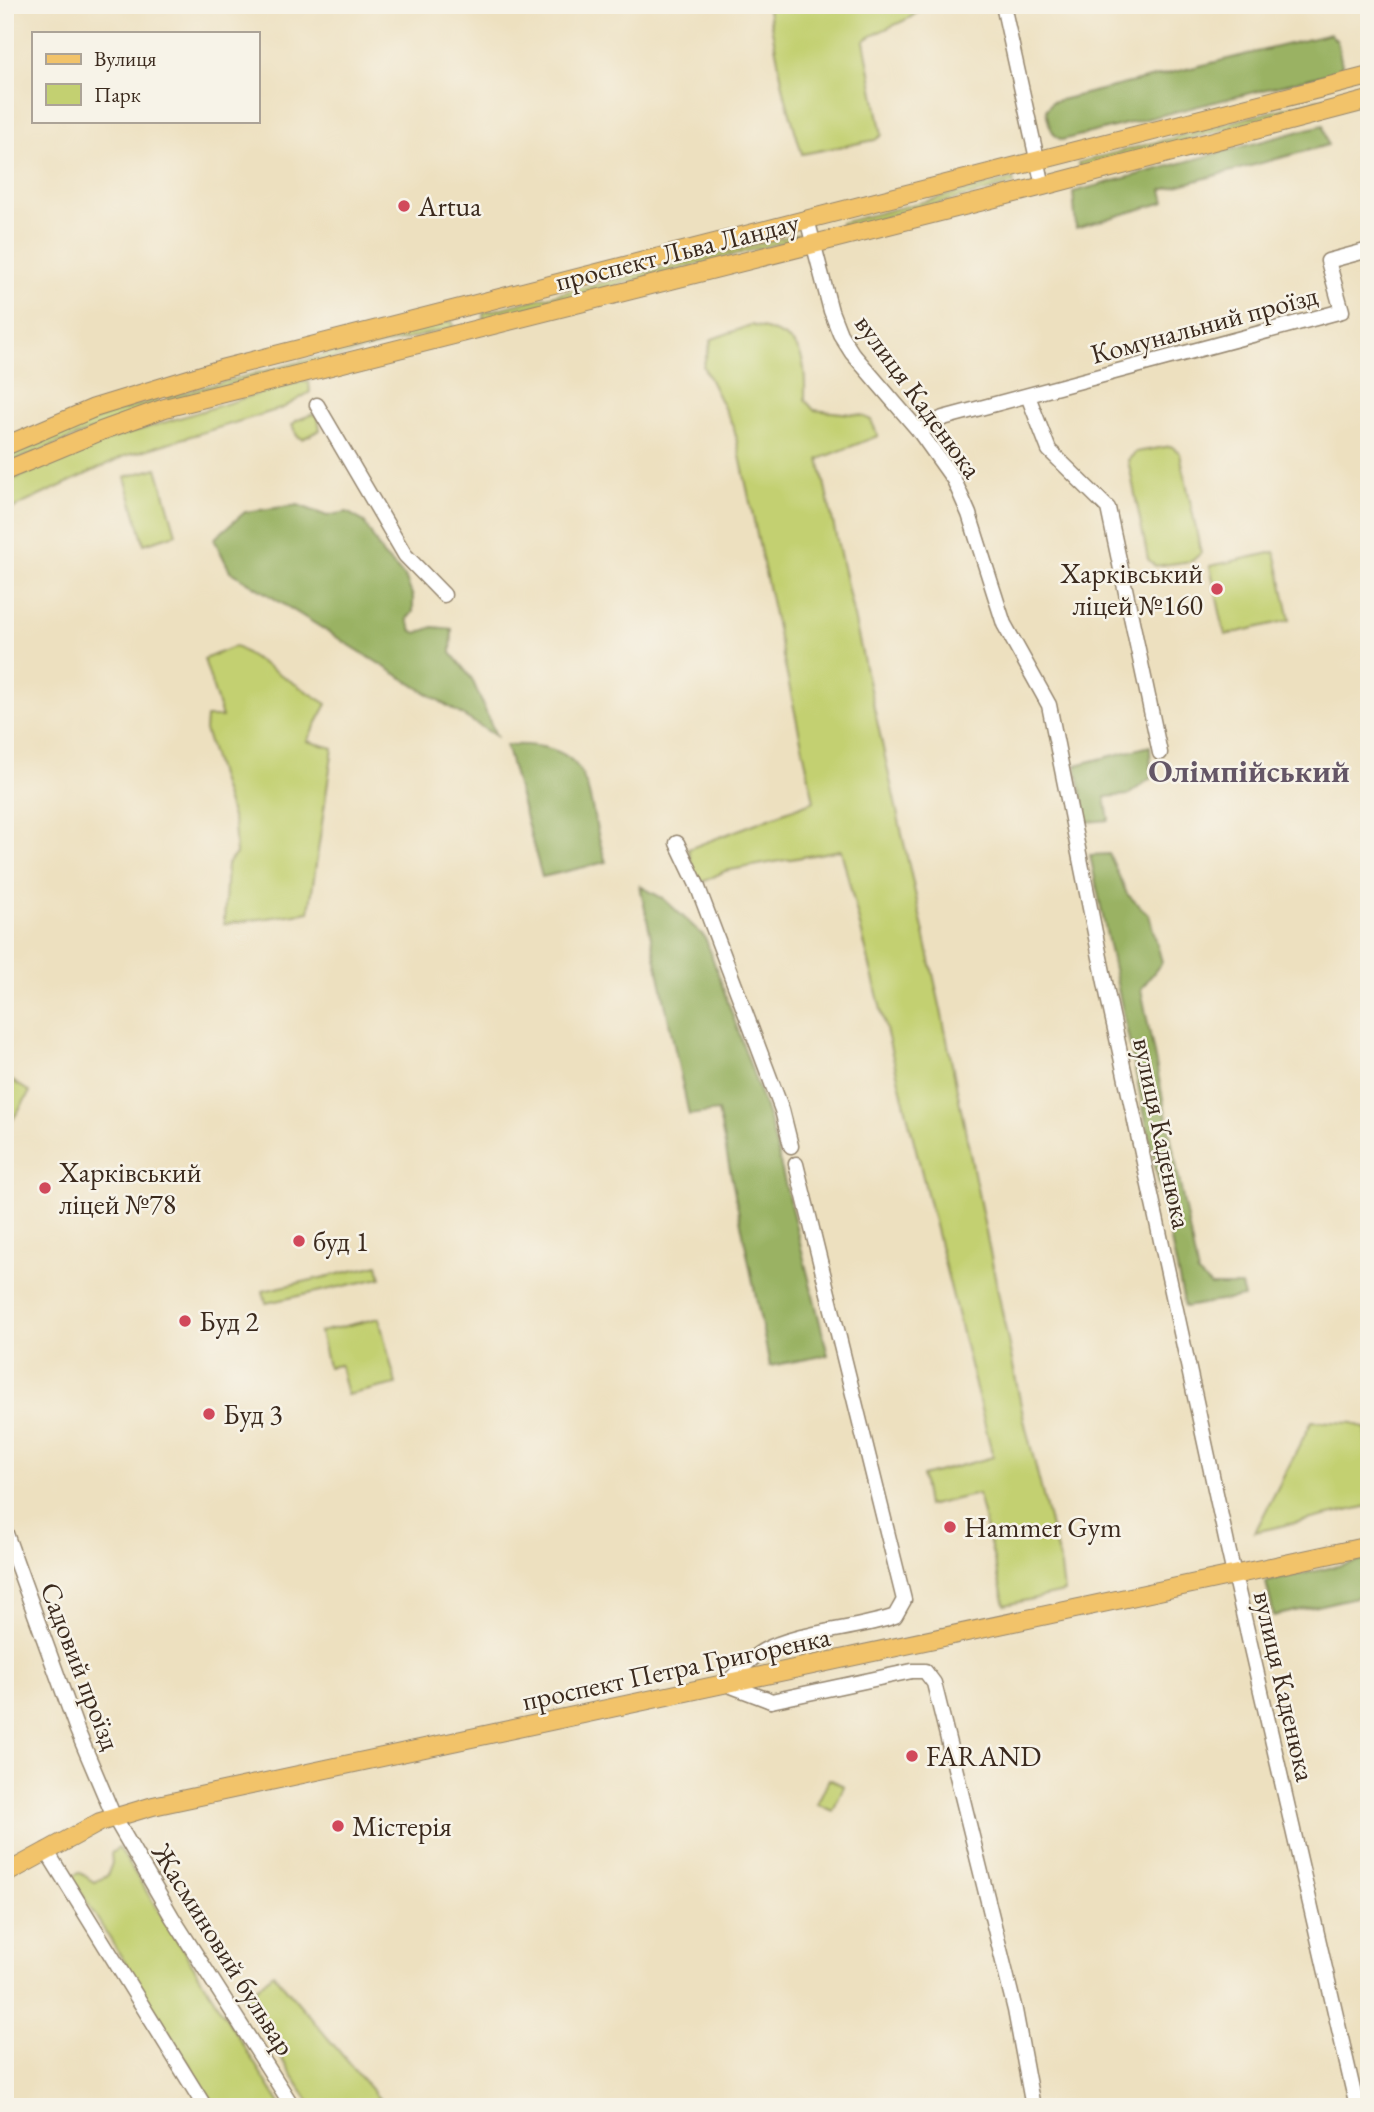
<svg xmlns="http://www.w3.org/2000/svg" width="1374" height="2112" font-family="'EB Garamond',serif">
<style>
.green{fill:#c3d071;stroke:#7f7d48;stroke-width:2}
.forest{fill:#9ab263;stroke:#6a6e40;stroke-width:2}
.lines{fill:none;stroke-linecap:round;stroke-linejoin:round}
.minor-casing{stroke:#94856e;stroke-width:17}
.major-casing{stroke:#94856e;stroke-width:20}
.minor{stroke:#fff;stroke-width:14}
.major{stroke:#f2c36a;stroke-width:18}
.poi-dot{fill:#d1495b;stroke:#f7f3e8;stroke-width:2.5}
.labels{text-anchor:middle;stroke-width:5;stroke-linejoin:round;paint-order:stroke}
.poi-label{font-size:28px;fill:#3b2a1e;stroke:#f7f3e8;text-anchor:start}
.street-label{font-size:28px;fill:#3b2a1e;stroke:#f7f3e8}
.quarter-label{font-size:32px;font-weight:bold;fill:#645666;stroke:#f7f3e8}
</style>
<rect width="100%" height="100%" fill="#f7f3e8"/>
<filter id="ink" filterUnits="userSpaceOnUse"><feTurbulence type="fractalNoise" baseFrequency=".0143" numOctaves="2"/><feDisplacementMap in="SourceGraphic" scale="14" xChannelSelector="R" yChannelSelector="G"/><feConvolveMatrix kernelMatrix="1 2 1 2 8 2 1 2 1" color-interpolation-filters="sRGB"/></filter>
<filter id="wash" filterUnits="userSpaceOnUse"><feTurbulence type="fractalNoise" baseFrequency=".00686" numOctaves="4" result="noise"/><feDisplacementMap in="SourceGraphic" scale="28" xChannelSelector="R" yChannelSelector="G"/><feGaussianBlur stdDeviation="1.57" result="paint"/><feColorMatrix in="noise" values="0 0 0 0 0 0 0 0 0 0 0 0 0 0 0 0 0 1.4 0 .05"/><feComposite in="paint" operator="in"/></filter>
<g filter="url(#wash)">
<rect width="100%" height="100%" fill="#ede0bf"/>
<!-- green -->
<g class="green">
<path d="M 767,5 L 924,5 C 915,21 880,28 864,41 L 882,135 L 875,140 L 802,154 L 785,96 Z"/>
<path d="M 1369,86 L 1369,91 L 1080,168 L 1078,163 Z"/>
<path d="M 1013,179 L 1014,184 L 842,228 L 841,223 Z"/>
<path d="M 798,234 L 795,239 L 484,319 L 483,313 Z"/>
<path d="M 452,321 L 454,327 L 168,401 L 167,397 Z"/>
<path d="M 751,325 C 801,337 806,350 805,400 L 814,410 L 861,415 L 871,420 L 878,436 L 819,459 L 941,1010 L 1024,1420 L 1061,1567 L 1064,1592 L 1005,1605 L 978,1494 L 927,1506 L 922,1476 L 993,1457 L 841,850 L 725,871 L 697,885 L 688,849 L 814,801 L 734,428 L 703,366 L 712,339 Z"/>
<path d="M 297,382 L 309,382 L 310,392 L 283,408 L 125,456 L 5,512 L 5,483 L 97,443 Z"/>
<path d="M 157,399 L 160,404 L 5,464 L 5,458 L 108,415 Z"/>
<path d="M 313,414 L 318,416 L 320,430 L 303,439 L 297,436 L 292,425 L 297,420 Z"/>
<path d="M 1171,446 L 1180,453 L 1201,553 L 1192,561 L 1155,566 L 1148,559 L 1128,460 L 1136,452 Z"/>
<path d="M 157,468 L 176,534 L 144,544 L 125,477 Z"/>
<path d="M 1275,552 L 1290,620 L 1225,635 L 1210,566 Z"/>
<path d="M 235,646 L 327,704 L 307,741 L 333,748 L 309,912 L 224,924 L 227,864 L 236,854 L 234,824 L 205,730 L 206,717 L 222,717 L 204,659 Z"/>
<path d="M 5,1076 L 30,1092 L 5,1132 Z"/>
<path d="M 378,1265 L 381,1278 L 266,1303 L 263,1291 Z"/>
<path d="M 379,1318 L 396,1384 L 347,1395 L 340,1365 L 328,1367 L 320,1332 Z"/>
<path d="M 1312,1421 L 1353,1423 L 1366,1429 L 1369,1506 L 1255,1532 Z"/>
<path d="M 829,1779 L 844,1786 L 833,1811 L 817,1804 Z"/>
<path d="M 119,1848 L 282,2107 L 216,2107 L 71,1877 L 79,1872 L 94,1882 L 107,1876 L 112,1863 L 111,1853 Z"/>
<path d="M 273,1973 L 386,2107 L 312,2107 L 244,1999 Z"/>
</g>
<!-- forest -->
<g class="forest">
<path d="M 1330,34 L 1337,41 L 1342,65 L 1339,71 L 1062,140 C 1051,136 1048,121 1046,110 L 1052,102 Z"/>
<path d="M 1323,125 L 1328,145 L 1162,190 L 1165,202 L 1076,228 L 1073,192 Z"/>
<path d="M 298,505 L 327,516 L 347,512 L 364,522 L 383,555 L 405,577 L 413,597 L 413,612 L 407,619 L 412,631 L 417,633 L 433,627 L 452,629 L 451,653 L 472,679 L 496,736 L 230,571 L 214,539 L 245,512 Z"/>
<path d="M 506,745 C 602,740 582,795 606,862 L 542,877 Z"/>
<path d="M 1150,746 L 1151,778 L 1128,795 L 1105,797 L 1109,820 L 1087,822 L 1076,765 Z"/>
<path d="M 1109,854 L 1127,894 L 1149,915 L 1162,962 L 1141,989 L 1198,1274 L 1211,1286 L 1241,1286 L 1244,1297 L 1185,1307 L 1090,855 Z"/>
<path d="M 640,886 L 664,899 L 705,937 L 769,1119 L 828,1355 L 770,1366 L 718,1111 L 689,1115 Z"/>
<path d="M 1369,1559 L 1369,1594 L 1274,1616 L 1266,1582 Z"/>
</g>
</g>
<g filter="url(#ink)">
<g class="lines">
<!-- minor casing -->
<g class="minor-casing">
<g id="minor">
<path d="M 1003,5 L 1043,186"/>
<path d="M 807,219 L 831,311 L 840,334 L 852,353 L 919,431 L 954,480 L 969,514 L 1004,624 L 1049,705 L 1108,997 L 1227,1544 L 1357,2107"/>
<path d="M 1028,396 L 1049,450 L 1108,508 L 1160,753"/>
<path d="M 317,405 L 405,555 L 444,595"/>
<path d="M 919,431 L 943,418 L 1342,311 L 1328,261 L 1369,250"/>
<path d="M 677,843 L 697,885 L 782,1110 L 791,1146"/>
<path d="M 5,1531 L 77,1730 L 114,1817 L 172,1917 L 293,2107"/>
<path d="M 765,1698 L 771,1701 L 912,1671 L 925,1671 L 934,1683 L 1015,2010 L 1033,2107"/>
<path d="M 771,1701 L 726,1684 C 737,1673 749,1659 763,1651 C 796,1632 856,1630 895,1616 L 904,1600 L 796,1164"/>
<path d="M 46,1850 L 205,2107"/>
</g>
</g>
<!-- major casing -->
<g class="major-casing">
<g id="major">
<path d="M 5,446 L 94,408 L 221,369 L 1369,76"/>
<path d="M 5,471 L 101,431 L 165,408 L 1043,186 L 1369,100"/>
<path d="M 5,1874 L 100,1822 L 153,1806 L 1369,1546"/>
</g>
</g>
<!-- minor -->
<use href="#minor" class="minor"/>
<!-- major -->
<use href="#major" class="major"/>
</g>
</g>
<!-- markers -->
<g class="poi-dot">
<circle cx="404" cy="206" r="7"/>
<circle cx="1217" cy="589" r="7"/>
<circle cx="45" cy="1188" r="7"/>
<circle cx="299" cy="1241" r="7"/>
<circle cx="185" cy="1321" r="7"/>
<circle cx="209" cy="1414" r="7"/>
<circle cx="950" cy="1527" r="7"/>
<circle cx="912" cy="1756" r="7"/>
<circle cx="338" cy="1826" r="7"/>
</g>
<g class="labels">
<!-- poi labels -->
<g class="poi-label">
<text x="418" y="216">Artua</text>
<text x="1203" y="583" text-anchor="end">Харківський<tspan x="1203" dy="32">ліцей №160</tspan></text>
<text x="59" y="1182">Харківський<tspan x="59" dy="32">ліцей №78</tspan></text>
<text x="313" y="1251">буд 1</text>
<text x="199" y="1331">Буд 2</text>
<text x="223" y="1424">Буд 3</text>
<text x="964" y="1537">Hammer Gym</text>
<text x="926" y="1766">FARAND</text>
<text x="352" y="1836">Містерія</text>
</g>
<!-- street labels -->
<g class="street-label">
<text transform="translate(677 251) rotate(-14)" y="10">проспект Льва Ландау</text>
<text transform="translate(1204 324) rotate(-15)" y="10">Комунальний проїзд</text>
<text transform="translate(919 396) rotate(54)" y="10">вулиця Каденюка</text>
<text transform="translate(1163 1133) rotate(78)" y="10">вулиця Каденюка</text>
<text transform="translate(81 1666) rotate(69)" y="10">Садовий проїзд</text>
<text transform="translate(676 1668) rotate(-12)" y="10">проспект Петра Григоренка</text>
<text transform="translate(1285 1686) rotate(77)" y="10">вулиця Каденюка</text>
<text transform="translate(224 1949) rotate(58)" y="10">Жасминовий бульвар</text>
</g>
<!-- quarter labels -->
<g class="quarter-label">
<text x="1249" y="782">Олімпійський</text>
</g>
</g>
<!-- margin -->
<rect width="1374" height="2112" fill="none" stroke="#f7f3e8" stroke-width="28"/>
<!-- legend -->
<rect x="32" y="32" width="228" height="91" fill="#f7f3e8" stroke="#aca397" stroke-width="2"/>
<rect x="46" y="54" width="35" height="10" fill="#f2c36a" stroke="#aca397" stroke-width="2"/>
<text x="94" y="66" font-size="21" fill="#3b2a1e">Вулиця</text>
<rect x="46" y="84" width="35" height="21" fill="#c3d071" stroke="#aca397" stroke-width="2"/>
<text x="94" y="102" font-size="21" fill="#3b2a1e">Парк</text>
</svg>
